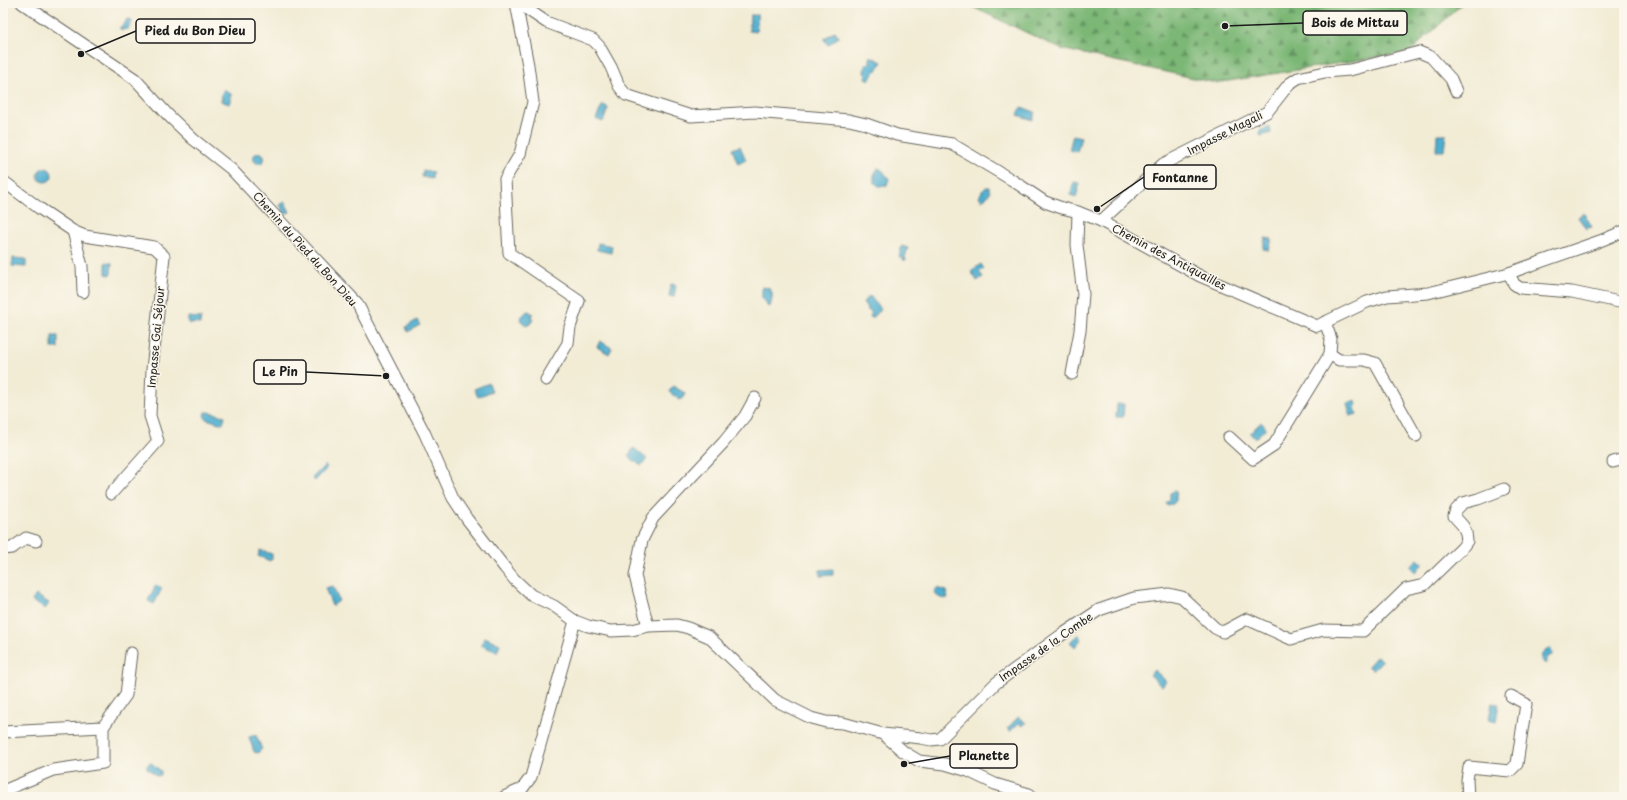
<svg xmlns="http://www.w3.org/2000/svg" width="1627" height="800" font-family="'Playpen Sans',sans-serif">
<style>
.forest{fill:url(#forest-firs);stroke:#4c6a49}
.water{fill:#50aecf;stroke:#366576}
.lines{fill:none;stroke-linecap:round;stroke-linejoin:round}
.minor-casing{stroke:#67655d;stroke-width:13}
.minor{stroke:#fff;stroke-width:11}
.labels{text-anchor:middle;stroke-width:3;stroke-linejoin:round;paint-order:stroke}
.street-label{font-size:11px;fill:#1c1c1c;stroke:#fbf7ec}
.leader{fill:none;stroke:#1c1c1c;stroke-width:1.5}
.callout-dot{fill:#1c1c1c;stroke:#fbf7ec;stroke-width:1.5}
.callout{fill:#fbf7ec;stroke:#1c1c1c;stroke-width:1.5}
.callout-label{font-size:12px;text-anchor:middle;font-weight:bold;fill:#1c1c1c}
</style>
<defs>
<pattern id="forest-firs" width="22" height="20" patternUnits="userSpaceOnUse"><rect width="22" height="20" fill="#7bb776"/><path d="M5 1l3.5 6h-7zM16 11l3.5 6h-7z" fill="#649460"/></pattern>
</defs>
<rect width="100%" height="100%" fill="#fbf7ec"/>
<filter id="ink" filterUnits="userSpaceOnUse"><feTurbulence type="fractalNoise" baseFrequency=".025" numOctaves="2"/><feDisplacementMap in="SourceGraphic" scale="8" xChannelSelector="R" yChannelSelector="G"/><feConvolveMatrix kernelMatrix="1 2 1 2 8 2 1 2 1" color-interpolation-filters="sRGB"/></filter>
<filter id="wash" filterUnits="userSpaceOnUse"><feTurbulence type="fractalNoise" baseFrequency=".012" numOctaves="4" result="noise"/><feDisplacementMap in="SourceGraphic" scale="16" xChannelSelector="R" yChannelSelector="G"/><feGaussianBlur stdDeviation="0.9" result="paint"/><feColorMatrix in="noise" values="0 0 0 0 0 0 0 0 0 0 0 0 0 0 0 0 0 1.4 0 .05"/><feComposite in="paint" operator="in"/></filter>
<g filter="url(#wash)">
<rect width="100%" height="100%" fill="#f2ecd5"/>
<!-- forest -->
<path class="forest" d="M 964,3 L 1463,3 L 1410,52 L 1216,83 L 1061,49 Z"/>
<!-- water -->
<g class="water">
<path d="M 750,15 L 758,15 L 756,32 L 749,31 Z"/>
<path d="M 127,19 L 131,20 L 132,22 L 128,29 L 122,30 L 120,29 L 120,27 L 124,25 Z"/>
<path d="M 835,31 L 839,37 L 828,45 L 824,39 Z"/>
<path d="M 870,56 L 882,62 L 869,80 L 865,78 L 866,75 L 864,73 L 865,65 L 870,63 Z"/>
<path d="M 224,89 L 231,94 L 231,102 L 229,104 L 221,101 L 222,97 L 221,95 Z"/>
<path d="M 604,105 L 607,107 L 608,109 L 603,122 L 596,119 L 602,106 Z"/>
<path d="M 1021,107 L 1035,112 L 1032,120 L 1018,115 Z"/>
<path d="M 1270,127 L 1271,133 L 1261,136 L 1259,131 Z"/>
<path d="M 1437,134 L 1446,134 L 1444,151 L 1436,151 Z"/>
<path d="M 1073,135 L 1081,137 L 1077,152 L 1069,150 Z"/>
<path d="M 740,146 L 746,160 L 738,164 L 732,149 Z"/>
<circle cx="259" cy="158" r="5.5"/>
<path d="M 878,168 L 882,170 L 889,179 L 887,185 L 880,187 L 874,182 L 874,175 Z"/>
<circle cx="45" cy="175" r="7"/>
<path d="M 423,170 L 433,172 L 432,179 L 422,177 Z"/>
<path d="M 1074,182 L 1080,183 L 1076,197 L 1070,195 Z"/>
<path d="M 986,187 L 989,187 L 990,192 L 987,197 L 982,200 L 979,197 L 982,191 Z"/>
<path d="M 285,202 L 290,212 L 285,214 L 280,205 Z"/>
<path d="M 1584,213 L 1592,227 L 1591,228 L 1590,227 L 1586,229 L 1578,217 Z"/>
<path d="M 1265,238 L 1272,239 L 1269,250 L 1263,249 Z"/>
<path d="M 598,243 L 612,246 L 611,253 L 597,250 Z"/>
<path d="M 902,246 L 908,248 L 905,257 L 906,260 L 903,260 L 903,258 L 899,257 Z"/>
<path d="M 13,258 L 26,259 L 26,267 L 12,266 Z"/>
<path d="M 106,262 L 112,263 L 111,274 L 109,275 L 106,274 Z"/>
<path d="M 981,264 L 984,269 L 979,272 L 983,277 L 977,281 L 971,271 Z"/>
<path d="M 671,284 L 676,285 L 674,297 L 669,296 Z"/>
<path d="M 762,287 L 769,288 C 774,292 772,300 770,307 L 767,306 L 766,302 L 762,299 Z"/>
<path d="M 870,296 L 881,310 L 871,318 L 870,316 L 872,313 L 866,309 L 867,308 L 863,302 Z"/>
<path d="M 527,311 L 531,312 L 533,314 L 531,316 L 533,319 L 531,323 L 527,326 L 520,320 L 522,316 Z"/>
<path d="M 188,317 L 201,318 L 200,324 L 188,323 Z"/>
<path d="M 417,320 L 420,325 L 408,332 L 406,327 Z"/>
<rect x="52" y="336" width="6" height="12"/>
<path d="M 600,341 L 612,348 L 609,354 L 597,347 Z"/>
<path d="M 489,383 L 492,391 L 478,397 L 474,389 Z"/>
<path d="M 673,386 L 685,393 L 684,398 L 680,400 L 669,392 Z"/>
<path d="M 1356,401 L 1357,405 L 1355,407 L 1357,414 L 1350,416 L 1347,403 Z"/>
<path d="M 1117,404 L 1124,404 L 1123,417 L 1116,417 Z"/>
<path d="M 205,412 L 209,412 L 225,416 L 223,424 L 206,419 L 204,415 Z"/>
<path d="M 1261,422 L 1266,428 L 1255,439 L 1250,433 Z"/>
<path d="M 634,448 L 647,459 L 641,466 L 628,456 Z"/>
<path d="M 325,465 L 327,468 L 315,481 L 312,478 Z"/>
<path d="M 1175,491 L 1177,493 L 1176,496 L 1176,501 L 1173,504 L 1167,505 L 1166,503 L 1170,499 L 1170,493 Z"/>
<path d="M 260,550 L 272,554 L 272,559 L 270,561 L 258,556 Z"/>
<path d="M 1418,559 L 1423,564 L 1415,572 L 1410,567 Z"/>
<path d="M 833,569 L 833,575 L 820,576 L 820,570 Z"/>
<path d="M 156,585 L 162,588 L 154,604 L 148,601 Z"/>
<path d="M 333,586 L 339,601 L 332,606 L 325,588 Z"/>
<path d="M 937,588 L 946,591 L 948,598 C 943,600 936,597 934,592 Z"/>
<path d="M 36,595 L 49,603 L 45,609 L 32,601 Z"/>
<path d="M 1078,634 L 1082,639 L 1075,647 L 1070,642 Z"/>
<path d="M 485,637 L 500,644 L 497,652 L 481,645 Z"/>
<path d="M 1550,648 L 1553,654 L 1547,658 L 1547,663 L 1545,664 L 1541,660 C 1541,654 1544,649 1550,648 Z"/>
<path d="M 1377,656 L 1382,661 L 1373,670 L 1368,666 Z"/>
<path d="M 1154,670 L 1166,681 L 1162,686 L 1150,675 Z"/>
<path d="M 1492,703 L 1499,704 L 1496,721 L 1489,719 Z"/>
<path d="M 1018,717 L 1026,723 L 1023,726 L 1019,723 L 1010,732 L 1007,729 Z"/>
<path d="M 256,735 L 262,749 L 258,753 L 254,752 L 249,737 Z"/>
<path d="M 150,762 L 161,771 L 161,775 L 157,776 L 146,767 Z"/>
</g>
</g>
<g filter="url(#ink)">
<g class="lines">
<!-- minor casing -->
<g class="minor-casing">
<g id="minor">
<path d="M 22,3 L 135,79 L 168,115 L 193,139 L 231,169 L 357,303 L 425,434 L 453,498 L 467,519 L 505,568 L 514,579 L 531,595 L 554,606 L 575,621 L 588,626 L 611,631 L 632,630 L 648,626 L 677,625 L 688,628 L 709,637 L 775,700 L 811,718 L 826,722 L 843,723 L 883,734 L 904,752 L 919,761 L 945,764 L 968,771 L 995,784 L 1029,794 L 1033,797"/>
<path d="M 516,3 L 528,65 L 533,102 L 520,154 L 505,179 L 509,253 L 579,301 L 570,327 L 568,343 L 546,380"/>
<path d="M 518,3 L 546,22 L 593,40 L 599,46 L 611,67 L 619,86 L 626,95 L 691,116 L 755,112 L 849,120 L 866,124 L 897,135 L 952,144 L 1012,180 L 1045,202 L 1062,208 L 1078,212 L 1101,221 L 1200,276 L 1317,326 L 1367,302 L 1387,296 L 1428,293 L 1509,273 L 1600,241 L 1624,231"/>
<path d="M 3,181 L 39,208 L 73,231 L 85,236 L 154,247 L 164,256 L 152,370 L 150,416 L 158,441 L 111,494"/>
<path d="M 1101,221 L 1163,164 L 1267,112 L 1289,84 L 1298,78 L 1325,72 L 1350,70 L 1419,52 L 1431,57 L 1451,79 L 1456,91"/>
<path d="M 73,231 L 82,266 L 83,292"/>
<path d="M 1509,273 L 1514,284 L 1520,288 L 1572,292 L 1624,303"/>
<path d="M 1330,354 L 1339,360 L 1364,360 L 1375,363 L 1416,436"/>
<path d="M 1072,374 L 1080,331 L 1083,294 L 1077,245 L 1078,212"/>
<path d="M 1229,437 L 1253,459 L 1274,445 L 1330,354 L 1331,339 L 1325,322"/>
<path d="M 1613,462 L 1624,459"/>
<path d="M 3,549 L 12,548 L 26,538 L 36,541"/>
<path d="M 648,626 L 635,576 L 642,540 L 653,518 L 723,443 L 745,416 L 755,398"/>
<path d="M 3,732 L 103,727 L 126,695 L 131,653"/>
<path d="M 883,734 L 921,738 L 931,740 L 940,739 L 996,683 L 1060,636 L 1099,610 L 1134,598 L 1169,594 L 1182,597 L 1215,628 L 1223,632 L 1247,619 L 1291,639 L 1323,630 L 1363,631 L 1406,589 L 1424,585 L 1462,548 L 1467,541 L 1466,533 L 1463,526 L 1454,516 L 1456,510 L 1463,503 L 1478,499 L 1504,489"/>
<path d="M 3,791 L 53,770 L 103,763 L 103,727"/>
<path d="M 504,797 L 522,789 L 531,777 L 575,621"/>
<path d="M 1468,797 L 1467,780 L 1469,767 L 1510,771 L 1517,764 L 1526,704 L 1511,696"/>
</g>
</g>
<!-- minor -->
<use href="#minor" class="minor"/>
</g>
</g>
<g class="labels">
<!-- street labels -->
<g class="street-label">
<text transform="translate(1225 133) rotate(-27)" y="4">Impasse Magali</text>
<text transform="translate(305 249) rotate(48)" y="4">Chemin du Pied du Bon Dieu</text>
<text transform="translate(1169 257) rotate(28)" y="4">Chemin des Antiquailles</text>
<text transform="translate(156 337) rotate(-85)" y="4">Impasse Gai Séjour</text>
<text transform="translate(1046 647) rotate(-35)" y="4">Impasse de la Combe</text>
</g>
</g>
<!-- callouts -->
<path class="leader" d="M1225 26L1303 23M81 54L136 31M1097 209L1144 177M386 376L306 372M904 764L950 756"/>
<g class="callout-dot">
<circle cx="1225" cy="26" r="4"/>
<circle cx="81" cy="54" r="4"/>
<circle cx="1097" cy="209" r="4"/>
<circle cx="386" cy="376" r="4"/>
<circle cx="904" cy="764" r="4"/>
</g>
<g class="callout">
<rect x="1303" y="11" width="104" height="24" rx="4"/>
<rect x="136" y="19" width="119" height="24" rx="4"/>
<rect x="1144" y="165" width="72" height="24" rx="4"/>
<rect x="254" y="360" width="52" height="24" rx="4"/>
<rect x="950" y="744" width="67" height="24" rx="4"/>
</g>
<g class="callout-label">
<text x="1355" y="27">Bois de Mittau</text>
<text x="195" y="35">Pied du Bon Dieu</text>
<text x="1180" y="182">Fontanne</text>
<text x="280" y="376">Le Pin</text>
<text x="984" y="760">Planette</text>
</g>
<!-- margin -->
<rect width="1627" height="800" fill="none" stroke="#fbf7ec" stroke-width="16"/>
</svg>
